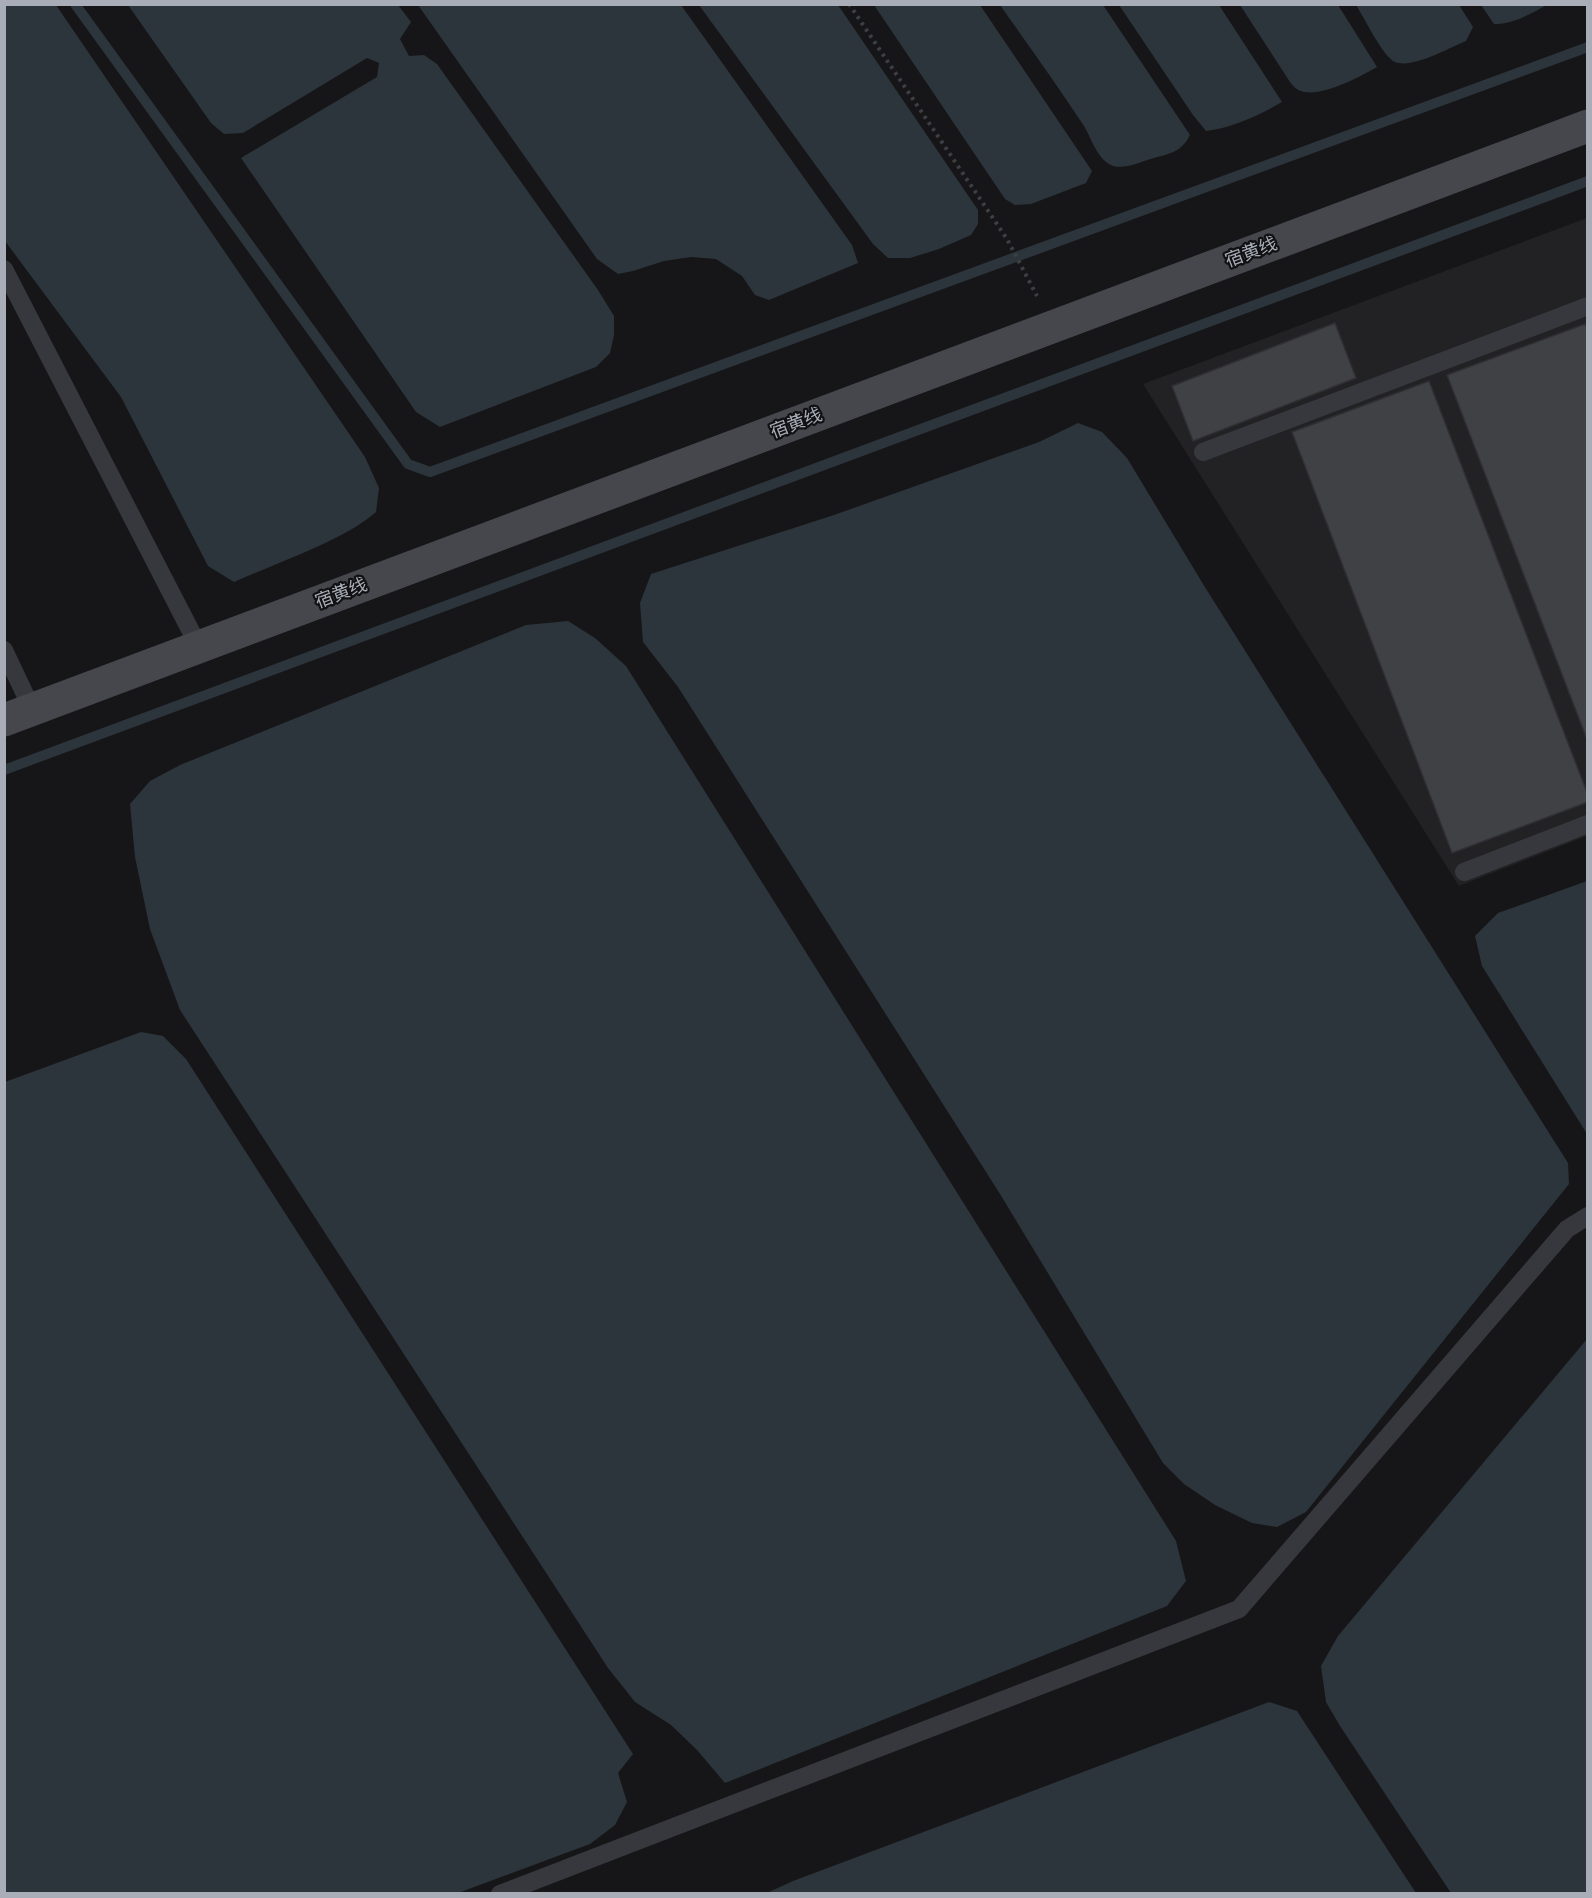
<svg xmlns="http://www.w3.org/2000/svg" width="1592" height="1898" font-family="Ubuntu,'Noto Sans SC',sans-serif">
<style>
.built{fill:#222225}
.water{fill:#2c353c}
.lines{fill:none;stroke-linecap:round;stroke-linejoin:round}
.stream{stroke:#2c353c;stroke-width:10}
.building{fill:#404145;stroke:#303034;stroke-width:1.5}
.path{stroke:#3d3f44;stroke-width:4;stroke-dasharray:3 4.5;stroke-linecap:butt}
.lane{stroke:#37383d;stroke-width:18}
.secondary{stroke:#45474d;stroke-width:33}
.labels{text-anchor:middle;stroke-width:4.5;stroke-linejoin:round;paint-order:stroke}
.street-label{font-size:18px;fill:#a8adb8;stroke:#111113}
</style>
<rect width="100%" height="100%" fill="#161618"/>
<!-- built -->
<path class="built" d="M 1587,218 L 1587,836 L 1459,886 L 1143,384 Z"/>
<!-- water -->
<g class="water">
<path d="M 5,4 L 56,5 L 365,457 L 379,488 L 376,512 C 343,541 276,563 234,582 L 208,566 L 121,397 L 5,241 Z"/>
<path d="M 128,5 L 398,5 L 411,22 L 400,39 L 409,56 L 424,55 L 437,64 L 598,290 L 614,316 L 614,335 L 610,353 L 596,367 L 440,427 L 416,412 L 241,158 L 377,77 L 379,63 L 367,58 L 243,133 L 224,134 L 211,123 Z"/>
<path d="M 418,5 L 681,5 L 852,245 L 858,263 L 769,300 L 755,295 L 742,276 L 716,259 L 691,257 L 664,261 L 633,271 L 618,274 L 597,259 Z"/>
<path d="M 699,5 L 838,5 L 978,210 L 978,224 L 971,235 L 939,249 L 910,258 L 888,258 L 873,244 Z"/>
<path d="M 874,5 L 980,5 L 1092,171 L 1086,183 L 1031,204 L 1015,205 L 1005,199 Z"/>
<path d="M 1000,5 L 1103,5 L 1190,135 C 1181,152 1172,153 1154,158 C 1142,161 1121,172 1109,164 C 1097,157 1091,138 1084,126 C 1057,85 1028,45 1000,5 Z"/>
<path d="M 1119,5 L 1219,5 L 1282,102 C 1260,115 1231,128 1206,131 L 1193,115 Z"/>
<path d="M 1240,5 L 1338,5 L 1377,67 C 1360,77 1320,98 1301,91 C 1297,90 1293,86 1290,82 Z"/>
<path d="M 1356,5 L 1459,5 L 1473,27 L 1466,41 C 1449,48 1412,69 1395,62 C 1383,57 1364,17 1356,5 Z"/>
<path d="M 1481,5 L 1547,5 C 1530,14 1514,24 1494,24 Z"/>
<path d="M 1078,423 L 1102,432 L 1127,458 L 1203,584 L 1568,1163 L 1569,1184 L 1306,1512 L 1277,1527 L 1252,1523 L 1215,1505 L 1184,1484 L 1163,1463 L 1000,1194 L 678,687 L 643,642 L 640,603 L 651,574 L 834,515 L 1039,442 Z"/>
<path d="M 568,621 L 595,638 L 626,666 L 1176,1541 L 1186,1581 L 1167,1606 L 725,1783 L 697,1750 L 671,1725 L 635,1702 L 608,1668 L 180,1010 L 150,929 L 135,857 L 130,804 L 150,781 L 180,765 L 526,625 Z"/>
<path d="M 1587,881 L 1588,881 L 1587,1134 L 1482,966 L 1475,936 L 1498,913 Z"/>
<path d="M 141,1032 L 163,1036 L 186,1059 L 633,1754 L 618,1773 L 627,1802 L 615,1825 L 590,1844 L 458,1893 L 5,1893 L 5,1082 Z"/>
<path d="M 1587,1339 L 1587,1893 L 1451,1893 L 1340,1726 L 1326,1702 L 1321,1666 L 1338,1636 Z"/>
<path d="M 1269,1702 L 1297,1711 L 1416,1893 L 767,1893 L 793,1881 Z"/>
</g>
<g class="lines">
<!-- stream -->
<g class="stream">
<path d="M 75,4 L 408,464 L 430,472 L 1588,47"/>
<path d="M 4,770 L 1588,181"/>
</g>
</g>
<!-- building -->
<g class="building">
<path d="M 1335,323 L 1356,378 L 1193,441 L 1172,386 Z"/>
<path d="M 1585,324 L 1588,330 L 1588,742 L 1447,375 Z"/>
<path d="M 1429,381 L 1588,795 L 1588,802 L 1452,853 L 1292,432 Z"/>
</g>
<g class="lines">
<!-- path -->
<path class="path" d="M 849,4 L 1007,239 L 1037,296"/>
<!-- lane -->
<g class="lane">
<path d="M 4,269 L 199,647"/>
<path d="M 1203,452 L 1588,306"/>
<path d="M 4,650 L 32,709"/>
<path d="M 1464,872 L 1588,824"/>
<path d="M 500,1894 L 1239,1609 L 1567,1229 L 1588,1216"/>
</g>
<!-- secondary -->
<path class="secondary" d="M 4,720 L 1588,126"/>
</g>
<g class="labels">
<!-- street labels -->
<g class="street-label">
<text transform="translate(1251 252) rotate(-21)" y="6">宿黄线</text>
<text transform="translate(796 423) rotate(-21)" y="6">宿黄线</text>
<text transform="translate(341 593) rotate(-21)" y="6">宿黄线</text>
</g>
</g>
<!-- border -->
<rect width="1592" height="1898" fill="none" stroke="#a8adb8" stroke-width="12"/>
</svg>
